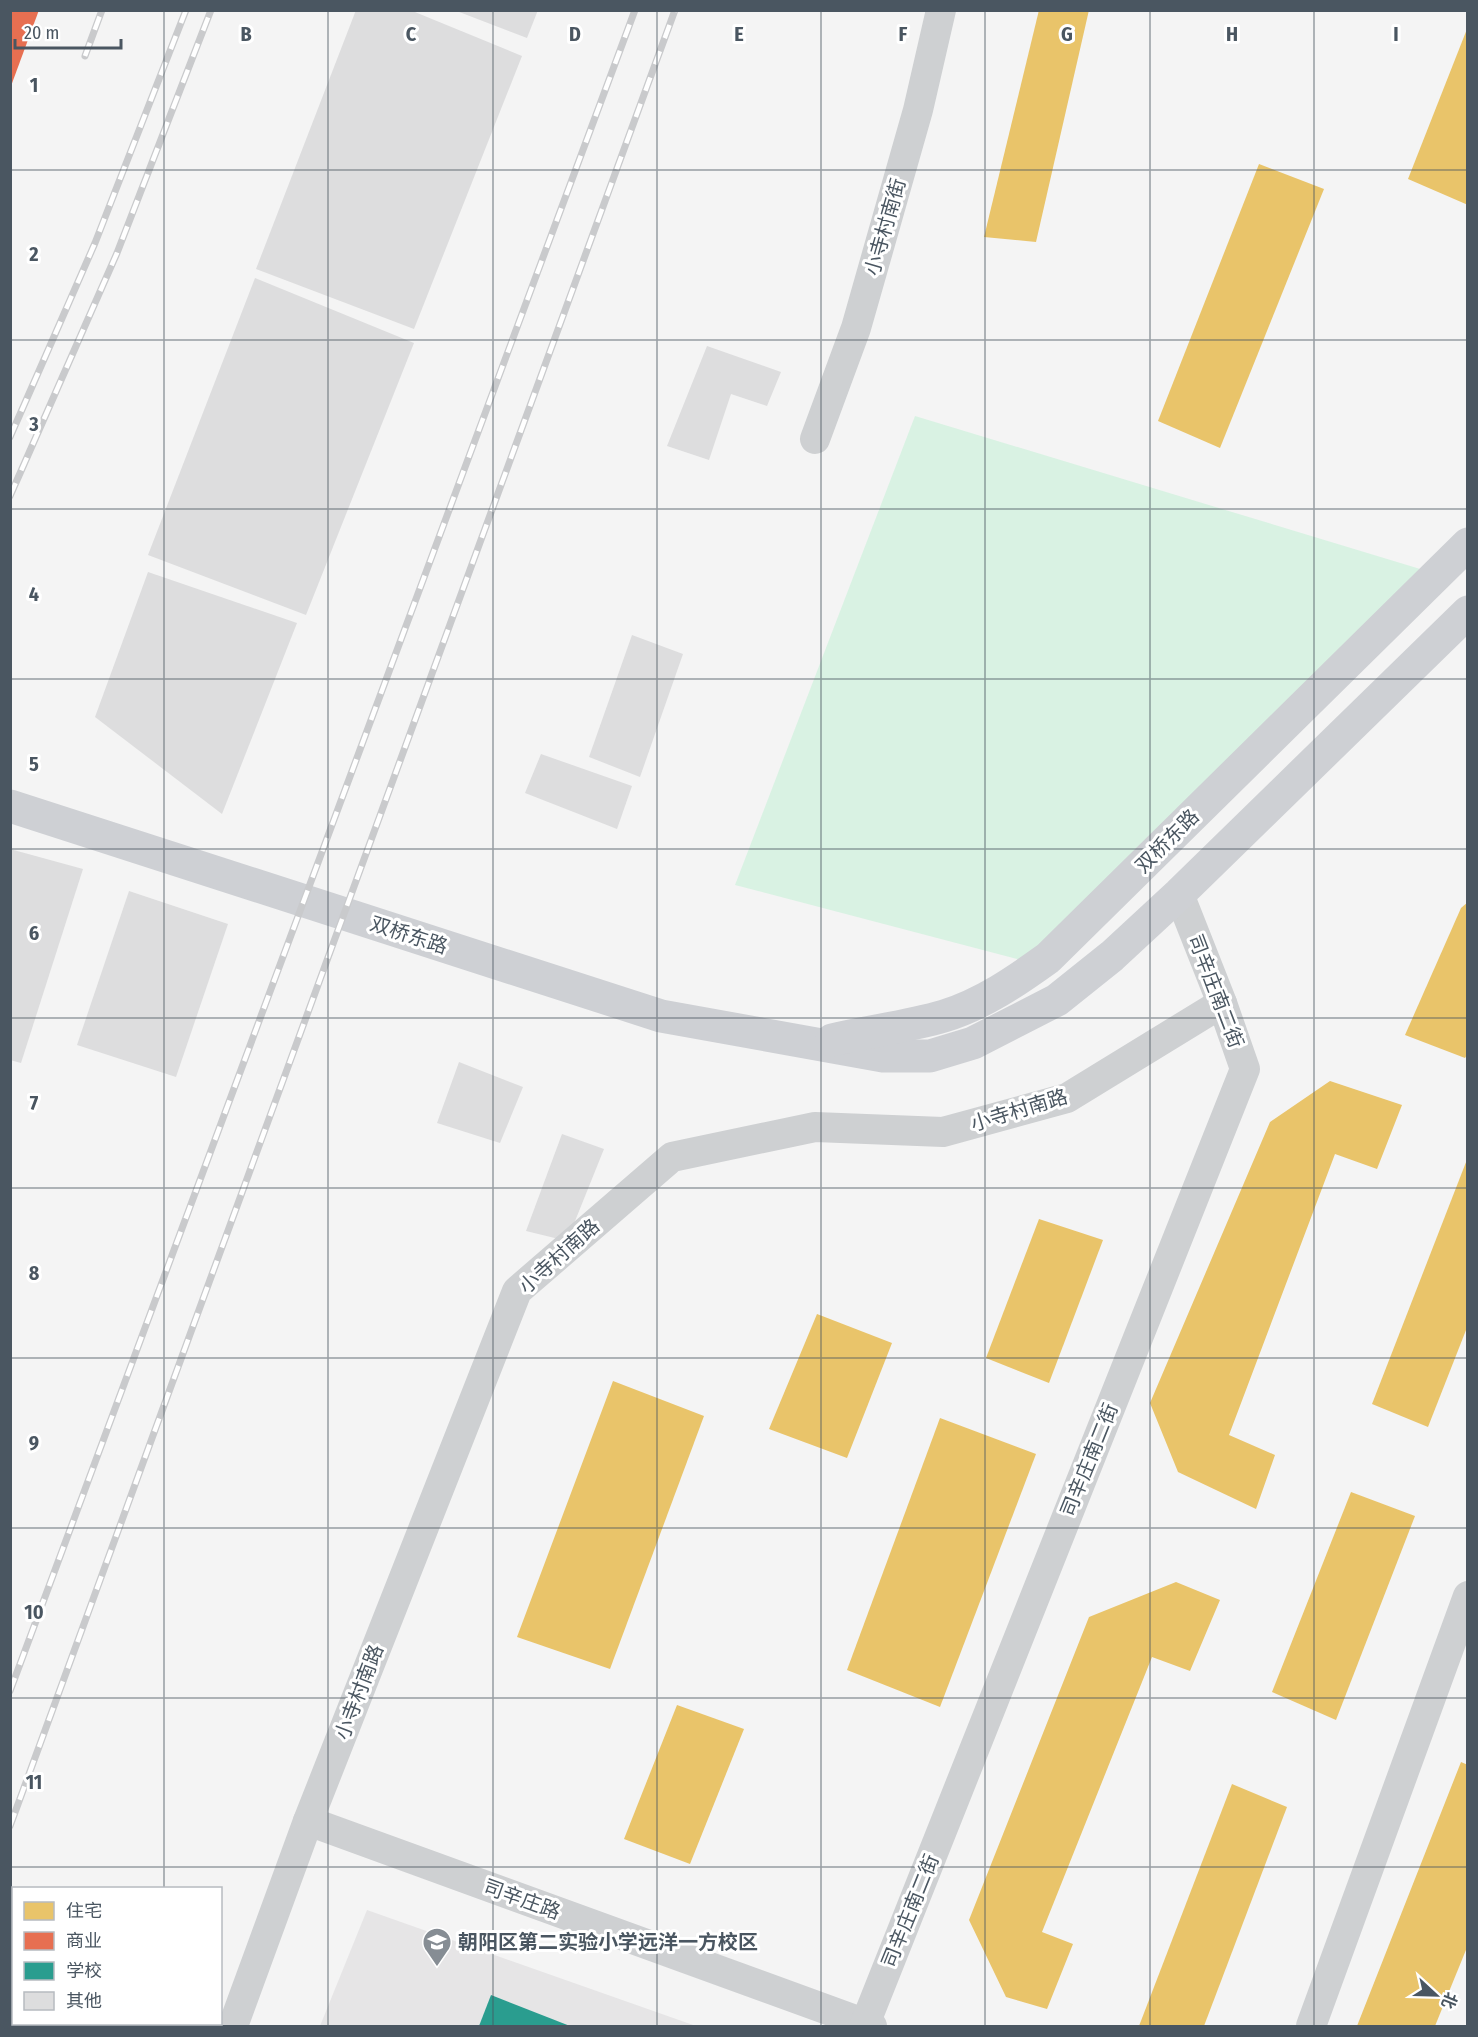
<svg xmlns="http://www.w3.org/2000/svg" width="1478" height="2037" font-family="'Fira Sans Condensed','Noto Sans SC',sans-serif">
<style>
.education{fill:#e6e5e6}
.green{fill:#d9f2e3}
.homes{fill:#e9c46a}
.shops{fill:#e76f51}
.schools{fill:#2a9d8f}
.building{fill:#ddddde}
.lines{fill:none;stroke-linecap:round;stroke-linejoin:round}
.street{stroke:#ced0d2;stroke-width:30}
.secondary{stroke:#ced0d4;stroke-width:33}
.rail-casing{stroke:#c9cacc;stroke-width:7}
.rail{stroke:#fff;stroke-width:4.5;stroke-dasharray:14;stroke-linecap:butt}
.grid{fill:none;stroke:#4a5661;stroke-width:1.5;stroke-opacity:0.55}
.labels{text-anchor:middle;stroke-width:6;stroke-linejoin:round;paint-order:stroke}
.street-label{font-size:20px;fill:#4a5661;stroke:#fff}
.poi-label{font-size:20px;font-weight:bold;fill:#4a5661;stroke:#fff;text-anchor:start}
.grid-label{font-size:20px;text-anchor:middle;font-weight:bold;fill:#4a5661;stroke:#fff;stroke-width:6;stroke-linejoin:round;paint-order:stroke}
</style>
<rect width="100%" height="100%" fill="#f4f4f4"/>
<!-- education -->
<path class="education" d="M 367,1910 L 696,2026 L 320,2026 Z"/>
<!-- green -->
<path class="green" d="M 915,416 L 1440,575 L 1032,963 L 735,885 Z"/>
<!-- homes -->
<g class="homes">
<path d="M 1039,10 L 1089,10 L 1036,242 L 984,237 Z"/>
<path d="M 1467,29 L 1468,29 L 1468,205 L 1408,179 Z"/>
<path d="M 1259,164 L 1324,189 L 1220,448 L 1158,421 Z"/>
<path d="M 1468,902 L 1468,1053 L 1465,1058 L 1405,1035 L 1461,908 Z"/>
<path d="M 1330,1081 L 1402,1105 L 1377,1169 L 1335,1154 L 1229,1435 L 1275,1455 L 1256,1509 L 1178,1472 L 1150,1403 L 1270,1122 Z"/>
<path d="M 1468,1157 L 1468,1325 L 1428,1427 L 1372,1404 Z"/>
<path d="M 1039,1219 L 1103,1240 L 1049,1383 L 986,1358 Z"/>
<path d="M 817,1314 L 892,1343 L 847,1458 L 769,1429 Z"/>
<path d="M 613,1381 L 704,1416 L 610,1669 L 517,1637 Z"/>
<path d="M 940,1418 L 1036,1454 L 940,1707 L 847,1670 Z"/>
<path d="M 1351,1492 L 1415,1516 L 1336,1720 L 1272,1692 Z"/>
<path d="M 1176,1582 L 1220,1600 L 1190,1671 L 1152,1657 L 1042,1932 L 1073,1944 L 1047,2009 L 1006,1997 L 969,1920 L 1089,1617 Z"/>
<path d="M 677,1705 L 744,1729 L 690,1864 L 624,1839 Z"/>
<path d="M 1461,1762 L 1468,1765 L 1468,1945 L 1435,2026 L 1357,2026 Z"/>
<path d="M 1232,1784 L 1287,1807 L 1204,2026 L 1139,2026 Z"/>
</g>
<!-- shops -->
<path class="shops" d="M 10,10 L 39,10 L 11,86 L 10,86 Z"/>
<!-- schools -->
<path class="schools" d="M 491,1995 L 570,2026 L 479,2026 Z"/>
<!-- building -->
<g class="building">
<path d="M 356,10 L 410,10 L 522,56 L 414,329 L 256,269 Z"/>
<path d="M 454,10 L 538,10 L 527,38 Z"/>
<path d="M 255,278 L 414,343 L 306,615 L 148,555 Z"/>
<path d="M 707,346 L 781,372 L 767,406 L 731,394 L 709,460 L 667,446 Z"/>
<path d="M 148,572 L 297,623 L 222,814 L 95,717 Z"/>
<path d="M 632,635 L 683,654 L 640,777 L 589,757 Z"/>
<path d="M 541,754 L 632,786 L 617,829 L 525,793 Z"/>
<path d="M 10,849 L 83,869 L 21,1063 L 10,1060 Z"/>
<path d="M 129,891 L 228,924 L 176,1077 L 77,1045 Z"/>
<path d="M 459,1062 L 523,1087 L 500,1143 L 437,1123 Z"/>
<path d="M 562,1134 L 604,1149 L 567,1241 L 526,1231 Z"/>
</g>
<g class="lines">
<!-- street -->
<g class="street">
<path d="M 815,439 L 856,328 L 918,110 L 941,10"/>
<path d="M 308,1821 L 872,2026"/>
<path d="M 865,2024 L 1245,1069 L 1222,1003 L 1179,894"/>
<path d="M 233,2026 L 308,1821 L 517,1291 L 672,1157 L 815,1127 L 943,1132 L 1067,1098 L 1222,1003"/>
<path d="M 1311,2026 L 1468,1596"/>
</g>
<!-- secondary -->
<g class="secondary">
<path d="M 10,806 L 661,1016 L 883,1056 L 930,1056 L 973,1043 L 1057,1000 L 1112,956 L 1179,894 L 1468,612"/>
<path d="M 832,1040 C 869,1031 907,1027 944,1016 C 983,1004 1016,981 1048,958 L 1468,544"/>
</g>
<!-- rail casing -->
<g class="rail-casing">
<g id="rail">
<path d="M 85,56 L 102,10"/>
<path d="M 10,437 L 95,243 L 186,10"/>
<path d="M 10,496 L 117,253 L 211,10"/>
<path d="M 10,1691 L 635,10"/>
<path d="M 10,1826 L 675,10"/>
</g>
</g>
<!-- rail -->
<use href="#rail" class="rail"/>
</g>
<!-- grid -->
<path class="grid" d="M 164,10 L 164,1888M 328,10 L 328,2026M 493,10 L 493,2026M 657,10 L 657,2026M 821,10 L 821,2026M 985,10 L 985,2026M 1150,10 L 1150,2026M 1314,10 L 1314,2026M 10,170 L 1468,170M 10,340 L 1468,340M 10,509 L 1468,509M 10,679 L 1468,679M 10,849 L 1468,849M 10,1018 L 1468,1018M 10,1188 L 1468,1188M 10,1358 L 1468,1358M 10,1528 L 1468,1528M 10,1698 L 1468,1698M 10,1867 L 1468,1867M 164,2024 L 164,2026"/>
<!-- icons -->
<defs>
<g id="school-pin" transform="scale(1.5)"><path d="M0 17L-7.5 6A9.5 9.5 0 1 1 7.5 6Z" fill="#868d94" stroke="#fff"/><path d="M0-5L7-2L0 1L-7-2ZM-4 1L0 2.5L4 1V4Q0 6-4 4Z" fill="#fff"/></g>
</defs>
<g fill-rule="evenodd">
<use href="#school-pin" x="437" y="1942"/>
</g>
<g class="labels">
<!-- street labels -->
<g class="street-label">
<text transform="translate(885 227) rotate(-74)" y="7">小寺村南街</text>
<text transform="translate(1167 841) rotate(-45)" y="7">双桥东路</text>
<text transform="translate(409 935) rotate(18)" y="7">双桥东路</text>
<text transform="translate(1216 991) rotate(69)" y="7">司辛庄南二街</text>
<text transform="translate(1019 1110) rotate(-17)" y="7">小寺村南路</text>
<text transform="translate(559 1256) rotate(-42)" y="7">小寺村南路</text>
<text transform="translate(1089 1460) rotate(-68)" y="7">司辛庄南二街</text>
<text transform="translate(359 1692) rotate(-69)" y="7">小寺村南路</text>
<text transform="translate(522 1899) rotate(20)" y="7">司辛庄路</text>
<text transform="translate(910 1911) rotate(-68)" y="7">司辛庄南二街</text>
</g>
<!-- poi labels -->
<g class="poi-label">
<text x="458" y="1949">朝阳区第二实验小学远洋一方校区</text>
</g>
</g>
<g class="grid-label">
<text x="246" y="41">B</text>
<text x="411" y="41">C</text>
<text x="575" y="41">D</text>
<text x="739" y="41">E</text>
<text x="903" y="41">F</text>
<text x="1067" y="41">G</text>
<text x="1232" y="41">H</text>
<text x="1396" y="41">I</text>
<text x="34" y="92">1</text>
<text x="34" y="261">2</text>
<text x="34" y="431">3</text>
<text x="34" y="601">4</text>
<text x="34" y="771">5</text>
<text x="34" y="940">6</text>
<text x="34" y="1110">7</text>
<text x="34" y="1280">8</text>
<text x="34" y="1450">9</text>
<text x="34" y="1619">10</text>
<text x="34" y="1789">11</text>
</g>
<!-- border -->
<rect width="1478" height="2037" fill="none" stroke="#4a5661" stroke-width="24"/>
<!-- legend -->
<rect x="12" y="1887" width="210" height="138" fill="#ffffff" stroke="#b7bbc0" stroke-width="1.5"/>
<rect x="24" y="1902" width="30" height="18" fill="#e9c46a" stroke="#b7bbc0" stroke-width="1.5"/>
<text x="66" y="1917" font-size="18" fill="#4a5661">住宅</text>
<rect x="24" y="1932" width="30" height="18" fill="#e76f51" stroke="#b7bbc0" stroke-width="1.5"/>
<text x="66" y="1947" font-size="18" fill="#4a5661">商业</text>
<rect x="24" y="1962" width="30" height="18" fill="#2a9d8f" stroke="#b7bbc0" stroke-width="1.5"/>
<text x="66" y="1977" font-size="18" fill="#4a5661">学校</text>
<rect x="24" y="1992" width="30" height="18" fill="#ddddde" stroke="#b7bbc0" stroke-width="1.5"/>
<text x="66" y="2007" font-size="18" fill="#4a5661">其他</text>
<!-- north arrow -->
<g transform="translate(1436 1995) rotate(112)" stroke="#ffffff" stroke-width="4.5" paint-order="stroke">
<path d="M0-4.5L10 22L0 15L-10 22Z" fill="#4a5661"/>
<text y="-9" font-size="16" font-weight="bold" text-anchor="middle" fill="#4a5661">北</text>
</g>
<!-- scale -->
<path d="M15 39v9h106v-9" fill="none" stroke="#4a5661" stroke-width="3"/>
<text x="24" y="39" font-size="18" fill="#4a5661" stroke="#ffffff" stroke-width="4.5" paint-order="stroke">20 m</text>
</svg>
